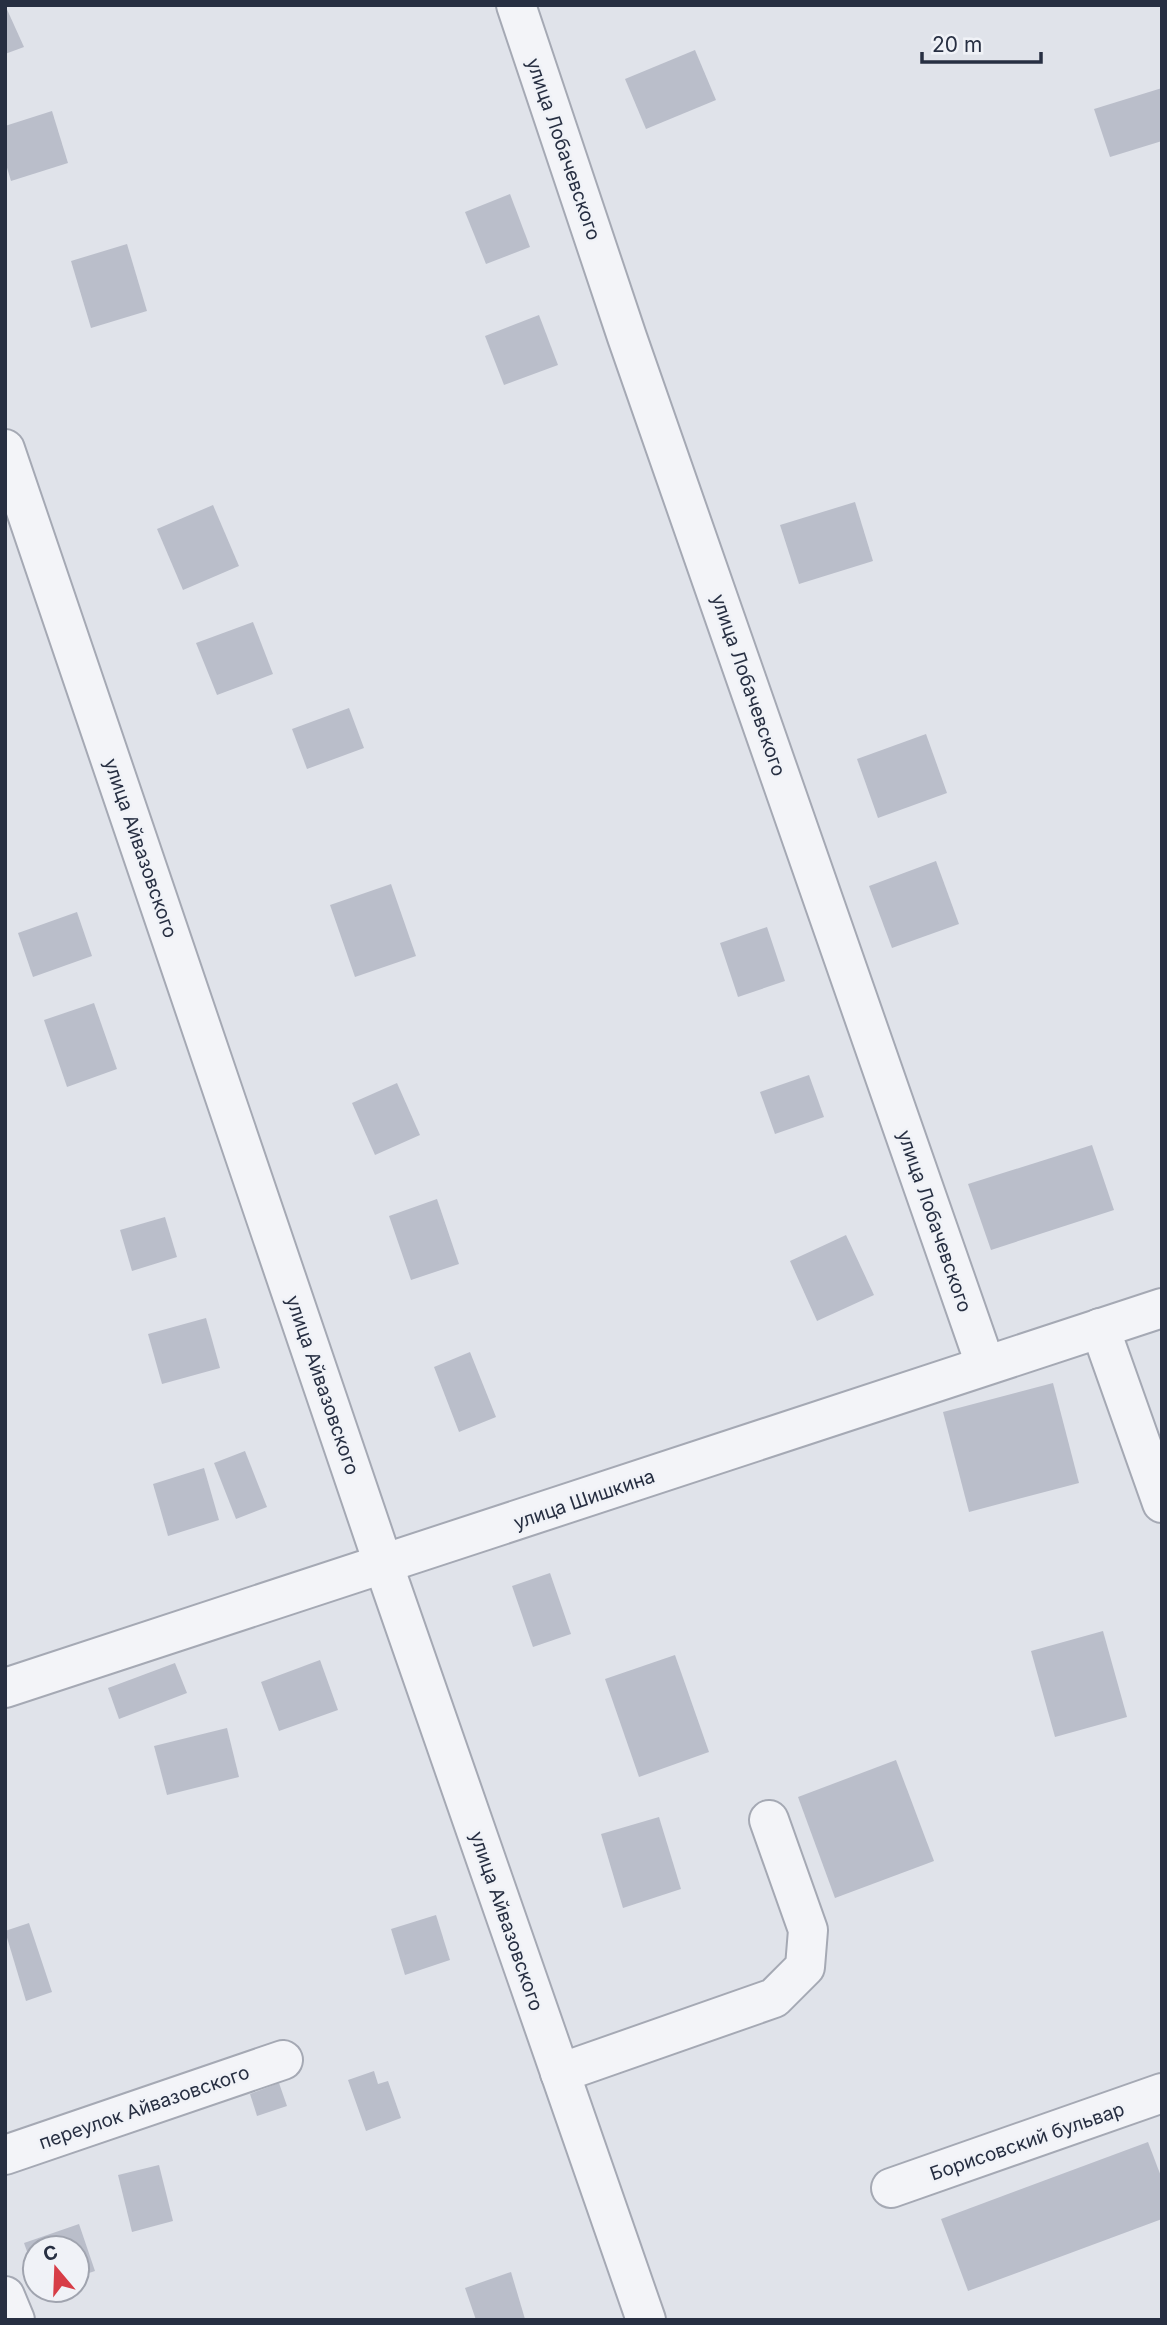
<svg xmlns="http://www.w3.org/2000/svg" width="1167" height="2325" font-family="Inter,sans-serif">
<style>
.building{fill:#babeca}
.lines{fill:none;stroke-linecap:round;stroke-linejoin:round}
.minor-casing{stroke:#a5a9b4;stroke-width:42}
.minor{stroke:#f3f4f8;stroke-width:38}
.labels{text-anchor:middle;stroke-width:5;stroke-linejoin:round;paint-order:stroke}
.street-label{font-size:19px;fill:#272f42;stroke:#f0f2f7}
</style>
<rect width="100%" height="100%" fill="#e0e3ea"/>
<!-- building -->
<g class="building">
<path d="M 5,5 L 24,47 L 5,54 Z"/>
<path d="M 695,50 L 716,100 L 646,129 L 625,79 Z"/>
<path d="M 1162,88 L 1162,141 L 1110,157 L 1094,109 Z"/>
<path d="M 52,111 L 68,163 L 11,181 L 5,161 L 5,126 Z"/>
<path d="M 510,194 L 530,247 L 486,264 L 465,212 Z"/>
<path d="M 127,244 L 147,311 L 91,328 L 71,261 Z"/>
<path d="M 539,315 L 558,365 L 504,385 L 485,336 Z"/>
<path d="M 855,502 L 873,561 L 799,584 L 780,525 Z"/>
<path d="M 213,505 L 239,566 L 183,590 L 157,529 Z"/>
<path d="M 253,622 L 273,674 L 217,695 L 196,643 Z"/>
<path d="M 349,708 L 364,748 L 307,769 L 292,729 Z"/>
<path d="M 926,734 L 947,793 L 878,818 L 857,759 Z"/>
<path d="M 936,861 L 959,924 L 892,948 L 869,886 Z"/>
<path d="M 391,884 L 416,956 L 355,977 L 330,905 Z"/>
<path d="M 77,912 L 92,956 L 33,977 L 18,933 Z"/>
<path d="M 767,927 L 785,981 L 738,997 L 720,943 Z"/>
<path d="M 94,1003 L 117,1069 L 67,1087 L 44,1020 Z"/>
<path d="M 809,1075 L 824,1117 L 775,1134 L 760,1092 Z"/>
<path d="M 397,1083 L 420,1135 L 375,1155 L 352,1103 Z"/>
<path d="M 1092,1145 L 1114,1210 L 991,1250 L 968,1184 Z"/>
<path d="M 437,1199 L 459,1264 L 411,1280 L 389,1216 Z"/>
<path d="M 165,1217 L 177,1257 L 132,1271 L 120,1230 Z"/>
<path d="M 846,1235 L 874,1295 L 817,1321 L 790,1261 Z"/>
<path d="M 206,1318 L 220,1368 L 162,1384 L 148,1334 Z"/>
<path d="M 470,1352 L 496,1417 L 459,1432 L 434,1367 Z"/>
<path d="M 1053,1383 L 1079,1483 L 969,1512 L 943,1412 Z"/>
<path d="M 245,1451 L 267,1507 L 236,1519 L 214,1463 Z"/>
<path d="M 204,1468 L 219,1520 L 168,1536 L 153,1484 Z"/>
<path d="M 550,1573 L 571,1634 L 533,1647 L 512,1586 Z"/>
<path d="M 1103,1631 L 1127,1717 L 1055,1737 L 1031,1651 Z"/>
<path d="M 675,1655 L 709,1752 L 639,1777 L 605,1679 Z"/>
<path d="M 320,1660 L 338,1710 L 279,1731 L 261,1682 Z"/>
<path d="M 175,1663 L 187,1693 L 119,1719 L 108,1688 Z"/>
<path d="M 227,1728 L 239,1777 L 167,1795 L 154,1746 Z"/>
<path d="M 896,1760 L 934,1861 L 835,1898 L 798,1797 Z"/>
<path d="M 659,1817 L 681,1889 L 623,1908 L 601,1834 Z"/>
<path d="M 436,1915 L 450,1960 L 405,1975 L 391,1929 Z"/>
<path d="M 29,1923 L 52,1992 L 26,2001 L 5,1931 Z"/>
<path d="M 374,2071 L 378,2084 L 388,2081 L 401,2118 L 366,2131 L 348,2080 Z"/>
<path d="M 279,2083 L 287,2106 L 257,2116 L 250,2094 Z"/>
<path d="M 1148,2142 L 1162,2179 L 1162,2219 L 968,2291 L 941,2219 Z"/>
<path d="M 159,2165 L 173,2221 L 132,2232 L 118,2175 Z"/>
<path d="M 79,2224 L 95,2271 L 77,2277 L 77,2248 L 35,2248 L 35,2274 L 24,2243 Z"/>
<path d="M 511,2272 L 525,2319 L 476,2320 L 465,2288 Z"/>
</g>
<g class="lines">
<!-- minor casing -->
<g class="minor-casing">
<g id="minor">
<path d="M 516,5 L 627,337 L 985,1364"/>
<path d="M 5,449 L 384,1566 L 646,2320"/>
<path d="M 1100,1328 L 1162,1503"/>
<path d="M 5,1688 L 1162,1308"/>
<path d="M 560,2073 L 774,1998 L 805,1967 L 808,1930 L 769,1820"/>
<path d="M 5,2155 L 283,2060"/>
<path d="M 891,2188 L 1162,2093"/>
<path d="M 5,2296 L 15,2320"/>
</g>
</g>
<!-- minor -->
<use href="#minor" class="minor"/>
</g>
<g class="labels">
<!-- street labels -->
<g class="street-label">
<text transform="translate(564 149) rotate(71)" y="7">улица Лобачевского</text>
<text transform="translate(749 685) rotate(71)" y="7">улица Лобачевского</text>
<text transform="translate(141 848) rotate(71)" y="7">улица Айвазовского</text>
<text transform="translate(935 1221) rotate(71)" y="7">улица Лобачевского</text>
<text transform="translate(323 1385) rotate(71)" y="7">улица Айвазовского</text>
<text transform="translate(584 1499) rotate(-19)" y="7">улица Шишкина</text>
<text transform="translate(507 1921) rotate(71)" y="7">улица Айвазовского</text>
<text transform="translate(144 2107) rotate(-19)" y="7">переулок Айвазовского</text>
<text transform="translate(1027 2141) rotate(-19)" y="7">Борисовский бульвар</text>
</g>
</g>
<!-- border -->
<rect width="1167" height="2325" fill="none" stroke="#272f42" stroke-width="14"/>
<!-- north arrow -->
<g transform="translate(56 2269) rotate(341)"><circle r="33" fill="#f0f2f7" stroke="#a0a4af" stroke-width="2"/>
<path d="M0-5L12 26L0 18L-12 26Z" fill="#d73d47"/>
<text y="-10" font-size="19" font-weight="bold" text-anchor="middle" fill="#272f42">С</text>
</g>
<!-- scale -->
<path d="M922 52v10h119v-10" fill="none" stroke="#272f42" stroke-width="3.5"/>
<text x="932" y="52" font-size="21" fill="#272f42" stroke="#f0f2f7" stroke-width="5" paint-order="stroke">20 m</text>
</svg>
